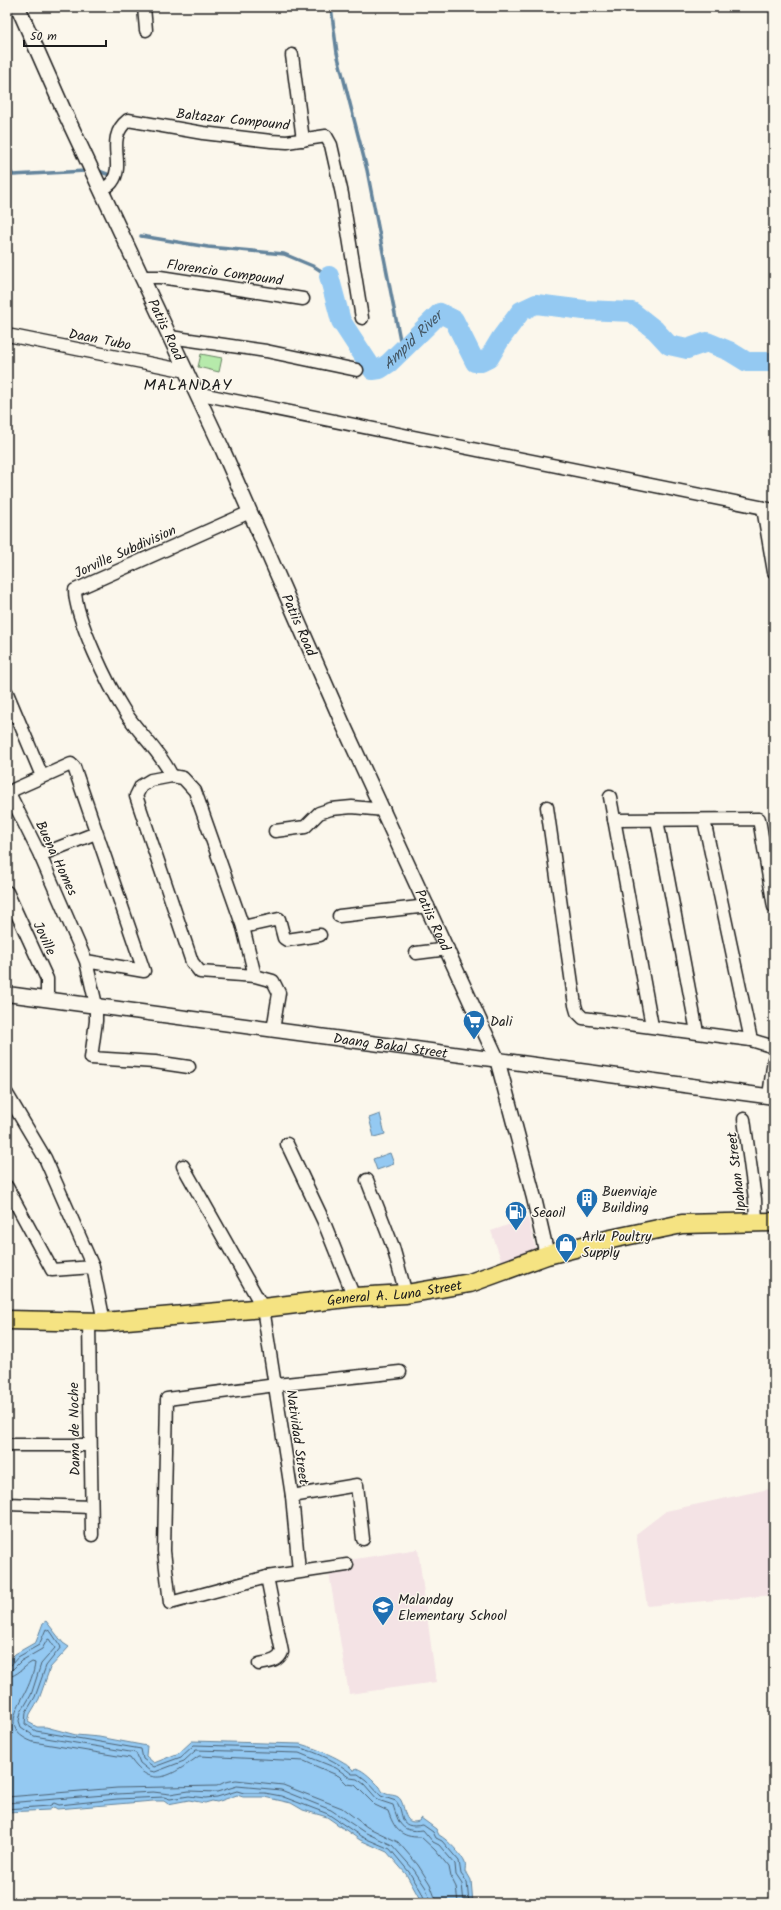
<svg xmlns="http://www.w3.org/2000/svg" width="781" height="1910" font-family="Kalam,sans-serif">
<style>
.built{fill:#f4e3e5}
.green{fill:#b6eaab;stroke:#698364}
.water{fill:#94c9f2;stroke:#64849c}
.lines{fill:none;stroke-linecap:round;stroke-linejoin:round}
.shore{stroke:#4c6172;stroke-width:1}
.stream{stroke:#64849c;stroke-width:3.5}
.river{stroke:#94c9f2;stroke-width:20}
.minor-casing{stroke:#1c1c1c;stroke-width:15}
.tertiary-casing{stroke:#1c1c1c;stroke-width:17}
.primary-casing{stroke:#1c1c1c;stroke-width:21}
.minor{stroke:#fbf7ec;stroke-width:12}
.tertiary{stroke:#fbf7ec;stroke-width:14}
.primary{stroke:#f5e382;stroke-width:18}
.labels{text-anchor:middle;stroke-width:3;stroke-linejoin:round;paint-order:stroke}
.street-label{font-size:14px;fill:#1c1c1c;stroke:#fbf7ec}
.poi-label{font-size:14px;fill:#1c1c1c;stroke:#fbf7ec;text-anchor:start}
.water-label{font-size:15px;font-style:italic;fill:#465967;stroke:#fbf7ec}
.quarter-label{font-size:16px;letter-spacing:1px;fill:#1c1c1c;stroke:#fbf7ec}
</style>
<rect width="100%" height="100%" fill="#fbf7ec"/>
<filter id="ink" filterUnits="userSpaceOnUse"><feTurbulence type="fractalNoise" baseFrequency=".025" numOctaves="2"/><feDisplacementMap in="SourceGraphic" scale="8" xChannelSelector="R" yChannelSelector="G"/><feConvolveMatrix kernelMatrix="1 2 1 2 8 2 1 2 1" color-interpolation-filters="sRGB"/></filter>
<g filter="url(#ink)">
<!-- built -->
<g class="built">
<path d="M 528,1218 L 537,1255 L 503,1265 L 491,1231 Z"/>
<path d="M 774,1488 L 774,1595 L 647,1606 L 636,1534 L 666,1511 Z"/>
<path d="M 418,1549 L 436,1682 L 349,1694 L 329,1573 L 349,1560 Z"/>
</g>
<!-- green -->
<path class="green" d="M 201,354 L 222,358 L 219,372 L 198,367 Z"/>
<!-- water -->
<g class="water">
<path d="M 380,1114 L 385,1134 L 374,1137 L 369,1118 Z"/>
<path d="M 390,1153 L 394,1164 L 377,1170 L 373,1159 Z"/>
<path d="M 46,1621 L 63,1643 L 69,1647 L 50,1668 L 39,1699 L 30,1714 L 28,1722 L 37,1727 L 46,1727 L 76,1735 L 99,1737 L 147,1746 L 146,1756 L 154,1763 L 179,1753 L 192,1741 L 300,1744 C 315,1748 344,1759 353,1770 L 355,1770 L 356,1768 C 365,1771 373,1780 380,1787 C 381,1789 382,1791 383,1792 C 388,1796 393,1794 398,1797 C 407,1803 401,1827 419,1821 L 421,1818 L 436,1829 L 439,1835 C 447,1839 462,1855 465,1863 C 466,1866 465,1869 465,1873 L 467,1873 L 471,1880 L 473,1903 L 422,1903 L 406,1874 L 387,1852 L 360,1840 L 327,1817 L 303,1810 L 291,1803 L 264,1797 L 243,1797 L 237,1795 L 217,1802 L 212,1801 L 205,1803 L 189,1800 L 168,1804 L 164,1801 L 153,1801 L 57,1809 L 54,1807 L 49,1810 L 7,1812 L 7,1663 L 15,1654 L 36,1642 L 43,1623 Z"/>
</g>
<g class="lines">
<!-- shore -->
<g class="shore">
<path d="M 7,1666 L 11,1665 L 18,1657 L 39,1645 L 46,1629 L 51,1632 L 61,1647 L 46,1666 L 35,1697 L 26,1712 L 25,1724 L 36,1731 L 141,1749 L 143,1759 L 154,1767 L 181,1757 L 194,1745 L 300,1748 C 317,1752 338,1762 352,1774 L 358,1774 L 366,1780 L 381,1796 L 396,1801 C 406,1814 396,1830 423,1825 L 433,1832 L 436,1838 L 442,1841 L 459,1861 L 461,1874 L 467,1882 L 469,1903"/>
<path d="M 7,1671 L 13,1669 L 21,1661 L 42,1649 L 47,1640 L 49,1639 L 55,1648 L 41,1664 L 31,1695 L 21,1712 L 19,1721 L 21,1727 L 34,1736 L 136,1753 L 140,1763 L 150,1771 L 155,1772 L 184,1761 L 196,1750 L 299,1753 L 336,1768 L 350,1778 L 357,1779 L 364,1784 L 378,1800 L 393,1805 C 399,1824 401,1833 423,1830 L 433,1842 L 439,1845 L 455,1864 L 456,1875 L 462,1884 L 464,1903"/>
<path d="M 7,1677 C 18,1676 23,1667 32,1662 L 35,1663 C 34,1673 29,1685 25,1693 C 14,1714 4,1731 33,1742 L 130,1758 C 152,1791 172,1775 199,1756 L 304,1761 L 339,1776 L 347,1784 L 355,1785 L 375,1805 L 388,1811 C 394,1828 400,1838 421,1837 L 435,1850 L 449,1867 L 451,1877 L 456,1887 L 458,1903"/>
<path d="M 7,1797 L 117,1788 L 217,1786 L 225,1782 L 236,1780 L 283,1785 L 342,1808 L 367,1827 L 398,1842 L 418,1865 L 430,1884 L 437,1903"/>
<path d="M 7,1803 L 117,1794 L 153,1792 L 170,1794 L 189,1791 L 217,1792 L 237,1786 L 281,1790 L 331,1810 L 364,1832 L 392,1845 L 414,1870 L 426,1888 L 431,1903"/>
<path d="M 7,1809 L 49,1806 L 54,1803 L 59,1805 L 117,1799 L 164,1797 L 170,1799 L 189,1796 L 205,1798 L 217,1797 L 237,1791 L 244,1793 L 265,1793 L 281,1796 L 328,1814 L 362,1837 L 390,1849 L 409,1872 L 421,1891 L 426,1903"/>
</g>
<!-- stream -->
<g class="stream">
<path d="M 331,7 L 337,53 L 367,170 L 402,350"/>
<path d="M 7,167 L 13,175 L 85,171 L 84,169"/>
<path d="M 99,171 L 107,174"/>
<path d="M 141,236 L 208,247 L 284,254 L 315,267 L 329,276"/>
</g>
<!-- river -->
<path class="river" id="s1" d="M 329,276 L 341,321 L 373,370 L 380,369 L 389,363 L 440,313 L 454,320 L 475,362 L 481,362 L 489,358 L 501,338 L 521,311 L 536,304 L 584,310 L 632,312 L 655,330 L 669,345 L 687,349 L 707,342 L 729,351 L 747,362 L 774,362"/>
<!-- minor casing -->
<g class="minor-casing">
<g id="minor">
<path d="M 144,7 L 146,30"/>
<path d="M 292,55 L 303,140"/>
<path d="M 102,190 C 105,188 110,185 112,182 C 126,164 104,139 128,120 L 203,133 L 271,141 L 287,142 L 326,136 L 331,145 L 342,194 L 362,318"/>
<path d="M 143,277 L 160,277 L 303,299"/>
<path d="M 7,335 L 187,371"/>
<path d="M 170,337 L 266,351 L 357,370"/>
<path d="M 196,393 L 774,510"/>
<path d="M 763,508 L 774,572"/>
<path d="M 7,693 L 42,776"/>
<path d="M 172,776 C 159,750 140,735 125,712 C 109,687 75,618 75,590 L 250,512"/>
<path d="M 610,797 L 652,1026"/>
<path d="M 547,807 L 575,1005 L 577,1012 L 583,1018 L 751,1040 L 774,1047"/>
<path d="M 614,820 L 759,819 L 774,907"/>
<path d="M 657,820 L 697,1032"/>
<path d="M 704,820 L 751,1040"/>
<path d="M 275,831 L 305,827 L 319,813 L 331,809 L 352,807 L 384,810"/>
<path d="M 40,855 L 96,833"/>
<path d="M 7,892 L 47,979 L 47,999"/>
<path d="M 339,916 L 428,906"/>
<path d="M 243,927 L 279,919 L 284,938 L 287,940 L 320,935"/>
<path d="M 416,953 L 448,949"/>
<path d="M 86,961 L 144,971 L 74,767 L 71,764 L 15,789 L 11,792 L 11,797 L 40,855 L 86,961 L 96,1005 L 96,1021 L 91,1058 L 155,1062 L 189,1067"/>
<path d="M 255,976 L 243,927 L 195,791 L 183,778 L 172,776 L 151,780 L 141,786 L 136,796 L 192,962 L 200,972 L 255,976 L 273,981 L 279,993 L 273,1030"/>
<path d="M 7,1094 L 45,1158 L 93,1267 L 104,1322"/>
<path d="M 769,1096 L 774,1059"/>
<path d="M 744,1119 L 755,1199 L 756,1222"/>
<path d="M 287,1144 L 323,1220 L 354,1297"/>
<path d="M 183,1166 L 263,1308 L 292,1496 L 299,1571"/>
<path d="M 367,1180 L 393,1247 L 406,1294"/>
<path d="M 7,1187 L 52,1270 L 93,1267"/>
<path d="M 89,1322 L 92,1535"/>
<path d="M 7,1445 L 89,1445"/>
<path d="M 292,1496 L 357,1485 L 363,1539"/>
<path d="M 7,1504 L 91,1507"/>
<path d="M 347,1565 L 267,1577 L 170,1603 L 164,1551 L 167,1399 L 276,1385 L 400,1372"/>
<path d="M 259,1664 C 268,1662 278,1662 282,1652 L 267,1577"/>
</g>
</g>
<!-- tertiary casing -->
<g class="tertiary-casing">
<g id="tertiary">
<path id="s2" d="M 18,7 L 64,111 L 221,446 L 342,722 L 497,1059 L 534,1198 L 547,1255"/>
<path id="s3" d="M 7,994 L 774,1097"/>
</g>
</g>
<!-- primary casing -->
<g class="primary-casing">
<g id="primary">
<path id="s4" d="M 7,1320 L 104,1322 L 263,1308 L 354,1297 L 406,1294 L 470,1283 L 547,1255 L 611,1239 L 682,1224 L 774,1222"/>
</g>
</g>
<!-- minor -->
<use href="#minor" class="minor"/>
<!-- tertiary -->
<use href="#tertiary" class="tertiary"/>
<!-- primary -->
<use href="#primary" class="primary"/>
</g>
</g>
<!-- icons -->
<defs>
<g id="supermarket-pin" transform="scale(1.15)"><path d="M0 17L-7.5 6A9.5 9.5 0 1 1 7.5 6Z" fill="#1f6fb2" stroke="#fbf7ec"/><path d="M-6-5.5h2.5l.6 2H6L4.5 2H-2.5L-4.4-4H-6ZM-1.5 3.2a1.3 1.3 0 1 0 .1 0ZM3 3.2a1.3 1.3 0 1 0 .1 0Z" fill="#fff"/></g>
<g id="building-pin" transform="scale(1.15)"><path d="M0 17L-7.5 6A9.5 9.5 0 1 1 7.5 6Z" fill="#1f6fb2" stroke="#fbf7ec"/><path d="M-4-6H4V6H1V3H-1V6H-4ZM-2.5-4.3h1.7v1.8h-1.7ZM.8-4.3h1.7v1.8H.8ZM-2.5-1h1.7V.8h-1.7ZM.8-1h1.7V.8H.8Z" fill="#fff"/></g>
<g id="fuel-pin" transform="scale(1.15)"><path d="M0 17L-7.5 6A9.5 9.5 0 1 1 7.5 6Z" fill="#1f6fb2" stroke="#fbf7ec"/><path d="M-5.5-6h7V0h2V4h1.3V-2.5L3-4.5l.8-.8L6-3V5H2.5V1h-1V6h-7ZM-4.2-4.7v3.2H.2V-4.7Z" fill="#fff"/></g>
<g id="shop-pin" transform="scale(1.15)"><path d="M0 17L-7.5 6A9.5 9.5 0 1 1 7.5 6Z" fill="#1f6fb2" stroke="#fbf7ec"/><path d="M-5-2.5h2.3a2.7 3.5 0 0 1 5.4 0H5L5.5 6h-11ZM-1.5-2.5h3a1.5 2.3 0 0 0-3 0Z" fill="#fff"/></g>
<g id="school-pin" transform="scale(1.15)"><path d="M0 17L-7.5 6A9.5 9.5 0 1 1 7.5 6Z" fill="#1f6fb2" stroke="#fbf7ec"/><path d="M0-5L7-2L0 1L-7-2ZM-4 1L0 2.5L4 1V4Q0 6-4 4Z" fill="#fff"/></g>
</defs>
<g fill-rule="evenodd">
<use href="#supermarket-pin" x="474" y="1021"/>
<use href="#building-pin" x="587" y="1199"/>
<use href="#fuel-pin" x="516" y="1212"/>
<use href="#shop-pin" x="566" y="1244"/>
<use href="#school-pin" x="383" y="1607"/>
</g>
<g class="labels">
<!-- street labels -->
<g class="street-label">
<text transform="translate(233 119) rotate(6)" y="5">Baltazar Compound</text>
<text transform="translate(225 272) rotate(8)" y="5">Florencio Compound</text>
<text dy="5" stroke="none"><textPath href="#s2" startOffset="355">Patiis Road</textPath></text>
<text transform="translate(100 339) rotate(11)" y="5">Daan Tubo</text>
<text transform="translate(125 551) rotate(-24)" y="5">Jorville Subdivision</text>
<text dy="5" stroke="none"><textPath href="#s2" startOffset="679">Patiis Road</textPath></text>
<text transform="translate(57 858) rotate(65)" y="5">Buena Homes</text>
<text dy="5" stroke="none"><textPath href="#s2" startOffset="1003">Patiis Road</textPath></text>
<text transform="translate(45 938) rotate(65)" y="5">Joville</text>
<text dy="5" stroke="none"><textPath href="#s3" startOffset="387">Daang Bakal Street</textPath></text>
<text transform="translate(736 1172) rotate(-97)" y="5">Ipahan Street</text>
<text dy="5" stroke="none"><textPath href="#s4" startOffset="389">General A. Luna Street</textPath></text>
<text transform="translate(74 1429) rotate(-91)" y="5">Dama de Noche</text>
<text transform="translate(298 1437) rotate(82)" y="5">Natividad Street</text>
</g>
<!-- poi labels -->
<g class="poi-label">
<text x="490" y="1026">Dali</text>
<text x="602" y="1196">Buenviaje<tspan x="602" dy="16">Building</tspan></text>
<text x="532" y="1217">Seaoil</text>
<text x="582" y="1241">Arlu Poultry<tspan x="582" dy="16">Supply</tspan></text>
<text x="398" y="1604">Malanday<tspan x="398" dy="16">Elementary School</tspan></text>
</g>
<!-- water labels -->
<g class="water-label">
<text dy="5" stroke="none"><textPath href="#s1" startOffset="156">Ampid River</textPath></text>
</g>
<!-- quarter labels -->
<g class="quarter-label">
<text x="188" y="390">MALANDAY</text>
</g>
</g>
<!-- margin -->
<rect width="781" height="1910" fill="none" stroke="#fbf7ec" stroke-width="24"/>
<rect x="12" y="12" width="757" height="1886" fill="none" stroke="#1c1c1c" stroke-width="1.5" filter="url(#ink)"/>
<!-- scale -->
<path d="M24 40v6h82v-6" fill="none" stroke="#1c1c1c" stroke-width="2"/>
<text x="30" y="40" font-size="12" fill="#1c1c1c" stroke="#fbf7ec" stroke-width="3" paint-order="stroke">50 m</text>
</svg>
